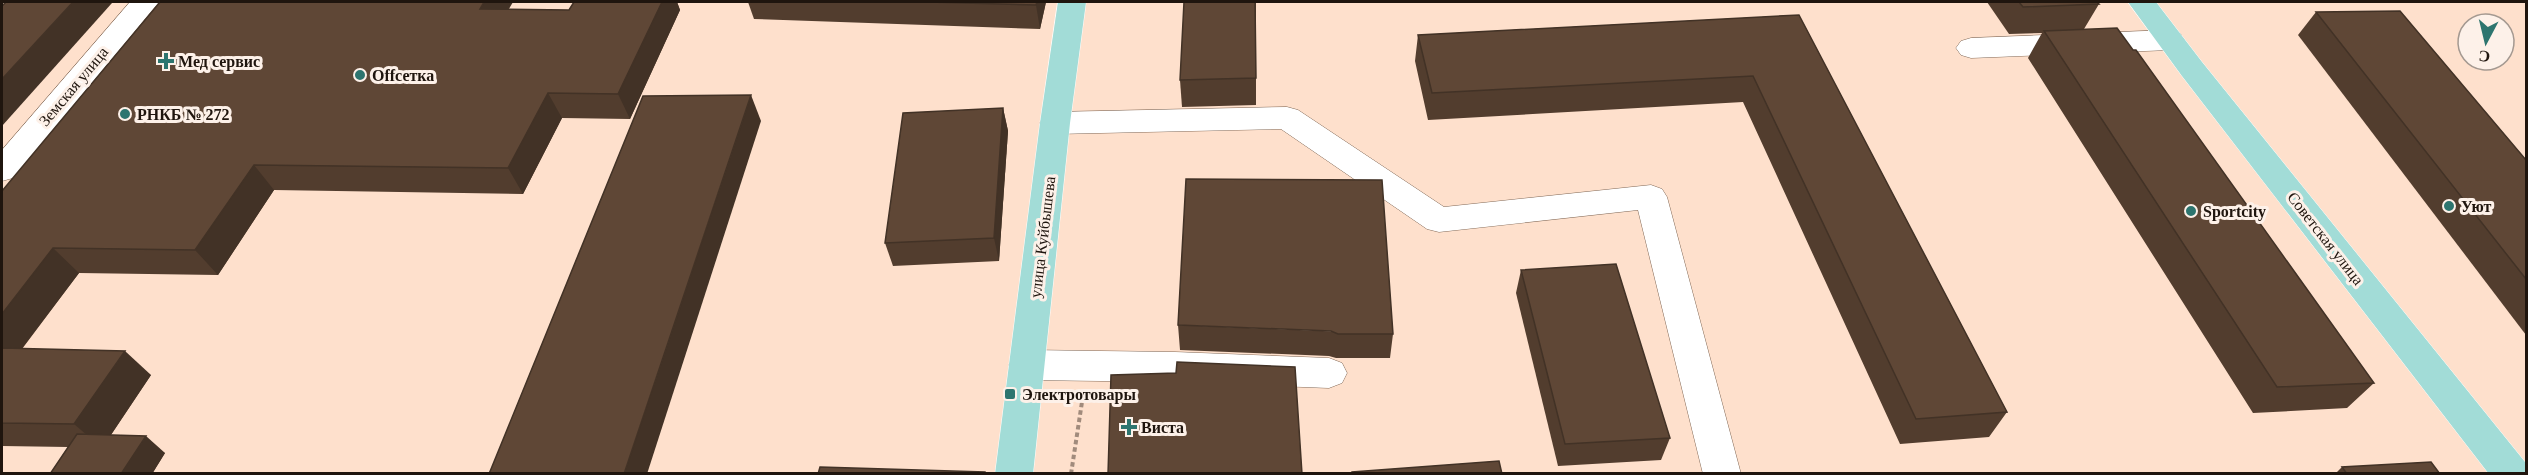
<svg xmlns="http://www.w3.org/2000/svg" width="2528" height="475" font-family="'Times New Roman',serif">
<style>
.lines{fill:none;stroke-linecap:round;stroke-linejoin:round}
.minor-casing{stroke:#816856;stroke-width:1}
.major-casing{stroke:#fff;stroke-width:1}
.path{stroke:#a18b7c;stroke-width:4;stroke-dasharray:4.5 3;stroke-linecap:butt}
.minor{fill:#fff;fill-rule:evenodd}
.major{fill:#a2dcd7;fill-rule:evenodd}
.wall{fill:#523d2e}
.shaded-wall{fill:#423226}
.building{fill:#5f4736;stroke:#423226;stroke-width:1.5}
.poi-dot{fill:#2d756f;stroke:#fdf1e9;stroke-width:2}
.labels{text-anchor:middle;stroke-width:6;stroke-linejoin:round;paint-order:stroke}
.poi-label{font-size:16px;font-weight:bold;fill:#1f150e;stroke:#fdf1e9;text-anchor:start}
.street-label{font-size:16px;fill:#1f150e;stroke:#fdf1e9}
</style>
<rect width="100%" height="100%" fill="#fee0cc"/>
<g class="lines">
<!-- minor casing -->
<g class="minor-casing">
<g id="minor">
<path d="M 130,2 L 159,2 L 13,178 L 2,181 L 2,150 Z"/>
<path d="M 2170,30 L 2180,33 L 2184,40 L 2180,47 L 2170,50 L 1971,58 L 1961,55 L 1956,48 L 1961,41 L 1971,38 Z"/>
<path d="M 1287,107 L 1298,110 L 1444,207 L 1651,185 L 1662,189 L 1667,197 L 1741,474 L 1703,474 L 1638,210 L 1439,232 L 1427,229 L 1281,129 L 1055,134 L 1044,131 L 1040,123 L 1044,115 L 1055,112 Z"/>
<path d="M 1027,350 L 1175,352 L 1329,358 L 1342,363 L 1347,373 L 1342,383 L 1329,388 L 1175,382 L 1027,380 L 1014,375 L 1009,365 L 1014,355 Z"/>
</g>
</g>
<!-- major casing -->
<g class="major-casing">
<g id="major">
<path d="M 1058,2 L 1086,2 L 1070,123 L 1033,474 L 995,474 L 1040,123 Z"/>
<path d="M 2128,2 L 2156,2 L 2202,62 L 2525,462 L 2526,474 L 2489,474 L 2182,76 Z"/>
</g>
</g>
<!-- path -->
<path class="path" d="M 1071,474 L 1082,402"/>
<!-- minor -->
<use href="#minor" class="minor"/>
<!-- major -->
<use href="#major" class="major"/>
</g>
<!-- wall -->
<g class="wall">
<path d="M 574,2 L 677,2 L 680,10 L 630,119 L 562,118 L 523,194 L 274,190 L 218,275 L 79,273 L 22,349 L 151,375 L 111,435 L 165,453 L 152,474 L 50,474 L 68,447 L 2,446 L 2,191 L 508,9 L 569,10 Z"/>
<path d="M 748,2 L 1046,2 L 1040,29 L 754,19 Z"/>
<path d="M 1256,2 L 1256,105 L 1182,107 L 1180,80 Z"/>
<path d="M 1987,2 L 2097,2 L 2099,4 L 2084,29 L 2374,383 L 2347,408 L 2253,413 L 2028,58 L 2042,33 L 2009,34 Z"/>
<path d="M 2316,12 L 2526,160 L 2526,335 L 2298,35 Z"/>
<path d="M 1799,15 L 2007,412 L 1989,437 L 1900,444 L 1743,102 L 1428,120 L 1415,61 L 1418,35 Z"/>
<path d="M 1003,108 L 1008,131 L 999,261 L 893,266 L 885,243 Z"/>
<path d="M 1521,270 L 1670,438 L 1661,460 L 1558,466 L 1516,293 Z"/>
<path d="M 1178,325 L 1393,334 L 1390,358 L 1336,358 L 1329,356 L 1180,350 Z"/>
<path d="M 2342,467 L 2440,474 L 2335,474 Z"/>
</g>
<!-- shaded-wall -->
<g class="shaded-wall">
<path d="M 73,2 L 111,2 L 112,3 L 2,126 L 2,79 Z"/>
<path d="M 484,2 L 513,2 L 494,34 L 480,9 Z"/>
<path d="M 662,2 L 677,2 L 680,10 L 630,119 L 618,94 Z"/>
<path d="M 1037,2 L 1046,2 L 1040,29 L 1036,5 Z"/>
<path d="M 548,93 L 562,118 L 523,194 L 508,168 Z"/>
<path d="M 751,95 L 761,121 L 647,474 L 624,474 Z"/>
<path d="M 1003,108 L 1008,131 L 999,261 L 994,238 Z"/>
<path d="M 254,165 L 274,190 L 218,275 L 195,250 Z"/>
<path d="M 53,248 L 79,273 L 4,372 L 2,370 L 2,314 Z"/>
<path d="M 125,351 L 151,375 L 102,448 L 74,424 Z"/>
<path d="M 146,436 L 165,453 L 152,474 L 121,474 Z"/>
</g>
<!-- building -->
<g class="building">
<path d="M 6,2 L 73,2 L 2,79 L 2,6 Z"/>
<path d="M 160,2 L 484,2 L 480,9 L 569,10 L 574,2 L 662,2 L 618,94 L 548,93 L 508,168 L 254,165 L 195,250 L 53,248 L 2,314 L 2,191 Z"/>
<path d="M 928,2 L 1037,2 L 1036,5 Z"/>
<path d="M 1184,2 L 1255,2 L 1256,78 L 1180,80 Z"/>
<path d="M 2019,2 L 2097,2 L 2099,4 L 2023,7 Z"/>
<path d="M 2400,11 L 2526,160 L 2526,279 L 2316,12 Z"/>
<path d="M 1799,15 L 2007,412 L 1916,419 L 1753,76 L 1432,93 L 1418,35 Z"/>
<path d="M 2117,28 L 2133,50 L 2136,50 L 2374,383 L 2277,387 L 2044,31 Z"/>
<path d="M 751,95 L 624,474 L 489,474 L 643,96 Z"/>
<path d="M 1003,108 L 994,238 L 885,243 L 903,113 Z"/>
<path d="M 1186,179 L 1382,180 L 1393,334 L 1338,334 L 1331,331 L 1178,325 Z"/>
<path d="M 1616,264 L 1670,438 L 1565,444 L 1521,270 Z"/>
<path d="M 2,348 L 125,351 L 74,424 L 2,423 Z"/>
<path d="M 1177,362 L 1295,367 L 1302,474 L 1108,474 L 1111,375 L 1176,373 Z"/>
<path d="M 77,434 L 146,436 L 121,474 L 50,474 Z"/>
<path d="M 1499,461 L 1502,474 L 1352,474 L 1352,472 Z"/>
<path d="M 2431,462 L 2440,474 L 2347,474 L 2342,467 Z"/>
<path d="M 820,467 L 985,472 L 985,474 L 818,474 Z"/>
</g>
<!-- markers -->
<g class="poi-dot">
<path d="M163 52h6v6h6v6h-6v6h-6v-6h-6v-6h6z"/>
<circle cx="360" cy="75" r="6"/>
<circle cx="125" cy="114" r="6"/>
<circle cx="2449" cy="206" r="6"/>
<circle cx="2191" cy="211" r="6"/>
<rect x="1004" y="388" width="12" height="12" rx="3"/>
<path d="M1126 418h6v6h6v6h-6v6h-6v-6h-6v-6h6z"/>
</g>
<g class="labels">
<!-- poi labels -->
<g class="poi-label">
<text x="178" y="67">Мед сервис</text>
<text x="372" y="81">Offсетка</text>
<text x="137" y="120">РНКБ № 272</text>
<text x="2461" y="212">Уют</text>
<text x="2203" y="217">Sportcity</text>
<text x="1022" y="400">Электротовары</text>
<text x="1141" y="433">Виста</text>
</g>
<!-- street labels -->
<g class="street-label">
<text transform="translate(73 86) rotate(-50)" y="6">Земская улица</text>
<text transform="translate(1042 237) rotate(-83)" y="6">улица Куйбышева</text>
<text transform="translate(2326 238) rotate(52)" y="6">Советская улица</text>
</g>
</g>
<!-- border -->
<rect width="2528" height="475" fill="none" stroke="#1f150e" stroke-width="6"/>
<!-- north arrow -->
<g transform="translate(2486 42) rotate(187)"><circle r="28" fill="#fdf1e9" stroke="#a49991" stroke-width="1.5"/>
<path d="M0-4.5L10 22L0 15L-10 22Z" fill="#2d756f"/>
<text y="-9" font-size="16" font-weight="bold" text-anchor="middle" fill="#1f150e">С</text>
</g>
</svg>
